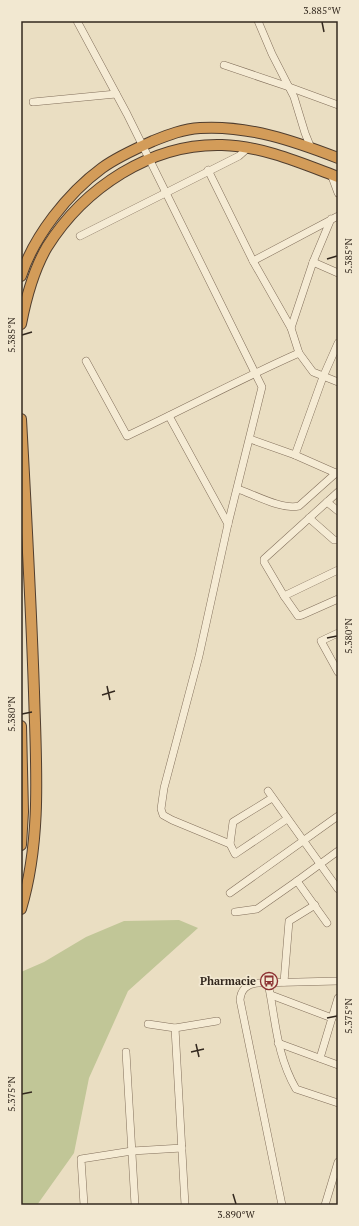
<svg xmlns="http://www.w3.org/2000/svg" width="359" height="1226" font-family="'PT Serif',serif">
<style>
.green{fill:#c1c697}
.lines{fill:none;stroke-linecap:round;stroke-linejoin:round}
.minor-casing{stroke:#826f5b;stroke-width:8}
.highway-casing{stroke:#503e2f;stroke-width:12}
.minor{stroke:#f5ebd4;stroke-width:7}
.highway{stroke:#d39c59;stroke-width:10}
.ticks{fill:none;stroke:#33281e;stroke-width:1.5}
.labels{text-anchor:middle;stroke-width:3.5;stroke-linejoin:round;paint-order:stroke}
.poi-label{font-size:11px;font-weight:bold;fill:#33281e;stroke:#f2e8d1;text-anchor:end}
.neatline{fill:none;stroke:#33281e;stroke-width:1.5}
.ticks-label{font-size:10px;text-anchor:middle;fill:#33281e}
</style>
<rect width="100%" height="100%" fill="#eadec2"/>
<!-- green -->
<path class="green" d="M 179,920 L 198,928 L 128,991 L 89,1078 L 74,1153 L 37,1205 L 21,1205 L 21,972 L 44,962 L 86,937 L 124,921 Z"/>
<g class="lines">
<!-- minor casing -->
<g class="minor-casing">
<g id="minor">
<path d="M 77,21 L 127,114 L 262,387 L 228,524 L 199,656 L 164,788 L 161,809 L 163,815 L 172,820 L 230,844"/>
<path d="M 258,21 L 272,54 L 294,97 L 305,133 L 311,148"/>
<path d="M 224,65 L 289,87 L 338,105"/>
<path d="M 33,102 L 116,94"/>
<path d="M 208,170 L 253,261 L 291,328"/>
<path d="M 331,174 L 338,193"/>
<path d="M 331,219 L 313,262 L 291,328 L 299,353 L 313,372 L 338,382"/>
<path d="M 80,236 L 239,156 L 249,147"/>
<path d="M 253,261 L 338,216"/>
<path d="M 313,262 L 338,273"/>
<path d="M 86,361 L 127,436 C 185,409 240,379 299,353"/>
<path d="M 169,416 L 228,524"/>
<path d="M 250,439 L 295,455 L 338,474"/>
<path d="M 295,455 L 323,377 L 338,343"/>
<path d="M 238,489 C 255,495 282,510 299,506 L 336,473"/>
<path d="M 338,492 L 264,559 L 264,562 L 284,596 L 298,616 L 302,615 L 338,599"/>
<path d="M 327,502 L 338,511"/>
<path d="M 309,518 L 334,540 L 338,540"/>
<path d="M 284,596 L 338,570"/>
<path d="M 338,633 L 321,641 L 338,672"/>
<path d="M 268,791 L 338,889"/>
<path d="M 272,798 L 233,822 L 230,844 L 235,854 L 287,819"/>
<path d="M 297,881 L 327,923"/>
<path d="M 230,893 L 338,816"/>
<path d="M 235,912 L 257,909 L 297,881 L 338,851"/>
<path d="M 284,982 L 289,921 L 315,905"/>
<path d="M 268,983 C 276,1021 276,1054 296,1089 L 338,1103"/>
<path d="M 271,995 L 332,1018"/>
<path d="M 148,1024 L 175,1028 L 217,1021"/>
<path d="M 175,1028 L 185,1205"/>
<path d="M 278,1043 L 338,1065"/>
<path d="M 126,1052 L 135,1205"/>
<path d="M 320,1058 L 338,998"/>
<path d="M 84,1205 L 81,1159 L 132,1151 L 182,1148"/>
<path d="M 282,1205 L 240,1000 C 241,989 247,984 258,983 L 338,981"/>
<path d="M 325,1205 L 338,1162"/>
</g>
</g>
<!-- highway casing -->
<g class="highway-casing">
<g id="highway">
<path d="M 21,276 C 34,236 68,193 102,168 C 117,157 135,149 153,141 C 168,135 183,129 200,128 C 248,125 294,141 338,158"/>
<path d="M 21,324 C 26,298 33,271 47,247 C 84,188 151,143 222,145 C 262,146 301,163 338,177"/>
<path d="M 21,419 C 26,510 31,601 34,692 C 36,763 42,839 21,909"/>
<path d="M 21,726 L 23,812 L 21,845"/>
</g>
</g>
<!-- minor -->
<use href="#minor" class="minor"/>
<!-- highway -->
<use href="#highway" class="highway"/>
</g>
<!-- ticks -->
<path class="ticks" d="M 322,22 L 324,32M 327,259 L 337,256M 22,335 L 32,332M 327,638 L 337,636M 107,686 L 110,700M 102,695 L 115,691M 22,714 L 32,712M 327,1018 L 337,1016M 196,1044 L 199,1057M 191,1052 L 204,1049M 22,1094 L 32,1092M 233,1194 L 236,1204"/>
<!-- icons -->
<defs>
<g id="bus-ring" transform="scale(0.9)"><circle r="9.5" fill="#f2e8d1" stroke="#8b3031" stroke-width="1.5"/><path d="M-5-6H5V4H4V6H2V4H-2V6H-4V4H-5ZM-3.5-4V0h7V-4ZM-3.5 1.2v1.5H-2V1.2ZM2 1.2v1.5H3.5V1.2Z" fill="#8b3031"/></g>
</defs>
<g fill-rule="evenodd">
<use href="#bus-ring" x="269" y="981"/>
</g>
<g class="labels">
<!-- poi labels -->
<g class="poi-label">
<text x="256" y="985">Pharmacie</text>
</g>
</g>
<!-- border -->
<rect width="359" height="1226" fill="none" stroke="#f2e8d1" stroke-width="44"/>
<rect x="22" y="22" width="315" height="1182" class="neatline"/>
<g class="ticks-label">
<text x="322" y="14">3.885°W</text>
<text transform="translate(348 256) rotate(-90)" y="4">5.385°N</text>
<text transform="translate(11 335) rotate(-90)" y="4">5.385°N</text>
<text transform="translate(348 636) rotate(-90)" y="4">5.380°N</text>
<text transform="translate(11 714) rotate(-90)" y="4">5.380°N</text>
<text transform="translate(348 1016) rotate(-90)" y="4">5.375°N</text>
<text transform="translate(11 1094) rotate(-90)" y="4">5.375°N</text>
<text x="236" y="1218">3.890°W</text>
</g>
</svg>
